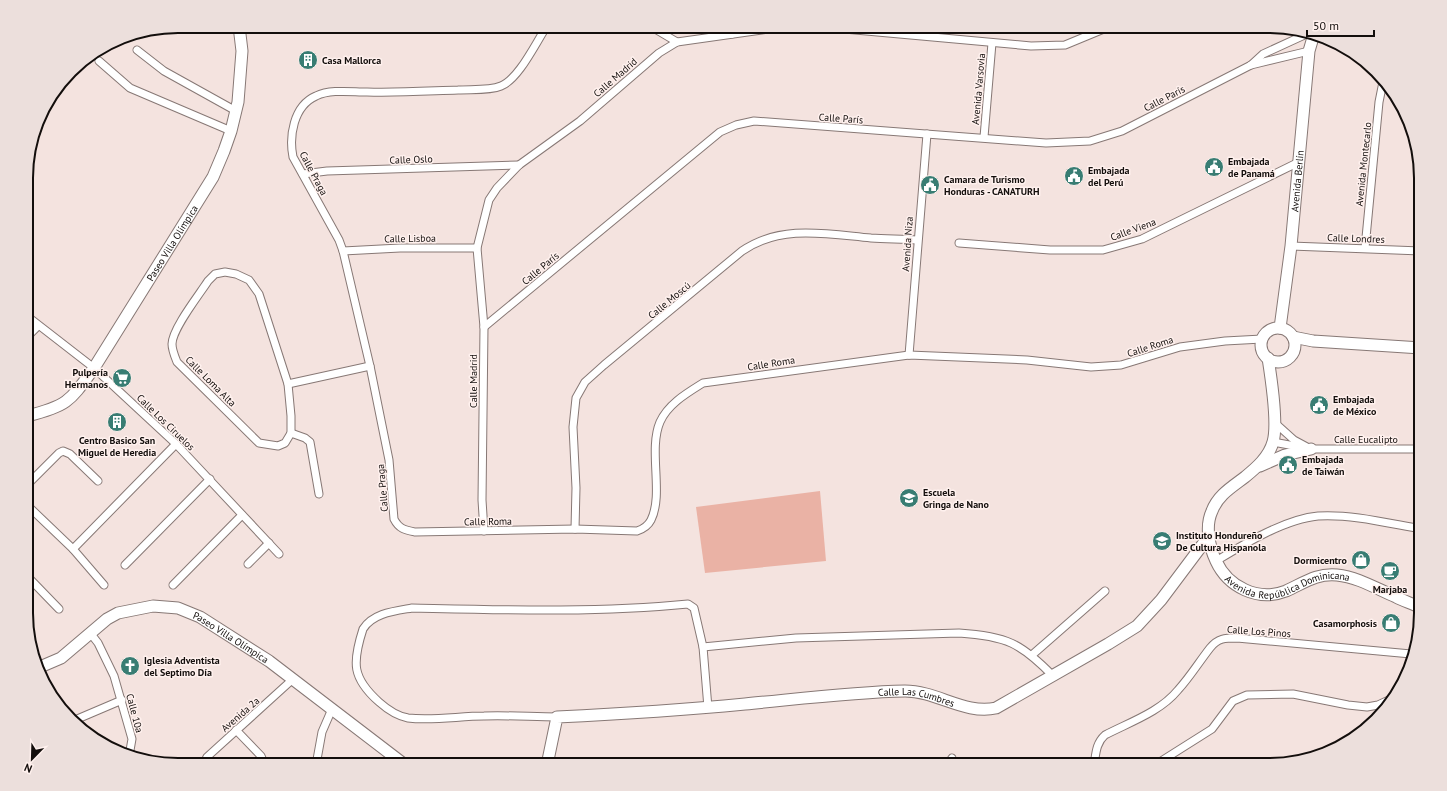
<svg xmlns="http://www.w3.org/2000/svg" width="1447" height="791" font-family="'PT Sans',sans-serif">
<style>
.green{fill:#eab2a5}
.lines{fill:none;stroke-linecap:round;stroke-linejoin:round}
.street-casing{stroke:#877875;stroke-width:9}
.secondary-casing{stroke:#877875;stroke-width:13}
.street{stroke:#fff;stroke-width:7}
.secondary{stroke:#fff;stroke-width:11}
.labels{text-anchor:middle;stroke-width:3;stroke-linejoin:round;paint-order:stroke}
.poi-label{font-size:10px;font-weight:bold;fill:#130e0c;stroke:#fff1ee;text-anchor:start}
.street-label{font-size:10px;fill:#130e0c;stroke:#fff1ee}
.rim{fill:none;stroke:#130e0c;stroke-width:2}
</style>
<rect width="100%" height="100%" fill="#f4e3df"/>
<!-- green -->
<path class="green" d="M 820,491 L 826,561 L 705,573 L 696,507 Z"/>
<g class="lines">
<!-- street casing -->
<g class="street-casing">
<g id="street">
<path d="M 547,26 C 536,42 519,79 501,86 C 489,91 471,89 458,90 C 428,91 397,93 367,92 C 351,92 331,89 316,96 C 293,106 289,137 293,157 L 339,240 L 343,251 L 370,366 L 389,460 L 394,519 C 399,529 405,530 415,532 L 575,529 L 637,531 C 643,529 648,526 651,520 C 664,494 648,450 660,422 C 668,404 687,393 703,383 L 909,355 L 1027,360 L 1091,367 L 1121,365 L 1180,347 L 1225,341 L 1262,339"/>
<path d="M 650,26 L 677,42"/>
<path d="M 728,26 L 732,34"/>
<path d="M 137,50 L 164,71 L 236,111"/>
<path d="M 99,61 L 130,88 L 231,131"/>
<path d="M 1251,65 L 1309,51"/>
<path d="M 984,137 L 992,43"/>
<path d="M 303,174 L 327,171 L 519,165"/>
<path d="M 959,243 L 1050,250 L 1103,250 L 1142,239 L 1299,162"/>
<path d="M 1291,246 L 1421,251"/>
<path d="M 1365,248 L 1379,102 L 1383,82"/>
<path d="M 343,251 L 400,248 L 477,248"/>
<path d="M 225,272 L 236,274 L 249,280 L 259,294 L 288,384 L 291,416 L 291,433 L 285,443 L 278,446 L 259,443 L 177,362 C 175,357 172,350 172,344 C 172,329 199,295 208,281 L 215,274 Z"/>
<path d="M 27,316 L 94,368 L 176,444 L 279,554"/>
<path d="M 484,327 L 720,132 L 736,125 L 754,121 L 1046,143 L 1090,141 L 1122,131 L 1251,65 L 1263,54 L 1311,32"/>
<path d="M 27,337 L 38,326"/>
<path d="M 909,355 L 927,134"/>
<path d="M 288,384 L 370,366"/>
<path d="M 1274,422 L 1294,440 L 1307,447"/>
<path d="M 291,433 L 305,438 L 310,442 L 319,494"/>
<path d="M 1273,442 L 1311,449 L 1421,449"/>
<path d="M 27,485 L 59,453 L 63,451 L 70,454 L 98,481"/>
<path d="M 27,505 L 73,549 L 104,585"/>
<path d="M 575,529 L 576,488 L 573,427 L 576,398 L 585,382 L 604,365 L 742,251 C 781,224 827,234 871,238 C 886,239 902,239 917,240"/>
<path d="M 484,531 L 482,500 L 484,327 L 477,248 L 489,200 L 497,188 L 519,165 L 580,121 L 659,53 L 677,42 L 783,27 L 822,27 L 1031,46 L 1065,45 L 1111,26"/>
<path d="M 73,549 L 176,444"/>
<path d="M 1216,561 C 1244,544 1285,519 1318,516 C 1352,514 1387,523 1421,529"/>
<path d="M 248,564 L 269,543"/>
<path d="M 125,565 L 210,479"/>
<path d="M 27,576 L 59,609"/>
<path d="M 173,585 L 242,515"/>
<path d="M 91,634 L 98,643 L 114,676 L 132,739 L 129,756"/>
<path d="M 703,647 L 796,638 L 959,633 C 1006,636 1021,643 1053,676"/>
<path d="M 1032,655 L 1105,591"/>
<path d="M 557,717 C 533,717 509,715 484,716 C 460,716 433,721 408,718 C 397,716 388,710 379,702 C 352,678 352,663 363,629 C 373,613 395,611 412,608 C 504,610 596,613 688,604 L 694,608 L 703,647 L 708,708"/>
<path d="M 75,720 L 122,700"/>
<path d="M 236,730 L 261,756 L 265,765"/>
<path d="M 203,765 L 207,757 L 293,679"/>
<path d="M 316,765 L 322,732 L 332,709"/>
<path d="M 947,765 L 952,758"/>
<path d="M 1094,765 C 1096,753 1096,743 1105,735 C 1130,722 1160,712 1178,690 C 1190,677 1199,662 1210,648 C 1218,638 1225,638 1237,638 L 1411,654"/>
<path d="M 1155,765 L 1212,729 L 1233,701 L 1247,695 L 1293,694 L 1348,705 L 1367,707 L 1378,705 L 1393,698"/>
</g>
</g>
<!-- secondary casing -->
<g class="secondary-casing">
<g id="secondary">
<path id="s1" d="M 1280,328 L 1291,246 L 1309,51 L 1314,34"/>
<circle cx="1278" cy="345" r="17"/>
<path d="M 1293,337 L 1313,341 L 1421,348"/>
<path id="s2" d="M 1268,358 C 1271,377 1278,425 1273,442 C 1269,457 1256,468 1245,477 C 1232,487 1218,495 1212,511 C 1205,526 1209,546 1216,561 C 1228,587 1258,602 1286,591 C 1304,583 1316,573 1337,575 C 1358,577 1377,589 1396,597 C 1404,601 1413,604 1421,608"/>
<path id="s3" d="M 27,416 C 68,406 70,401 94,368 L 213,177 L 224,151 L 231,131 L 238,102 L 242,51 L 239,26"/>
<path d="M 1260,466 L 1285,455 L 1311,449"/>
<path id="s4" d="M 40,667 L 61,658 L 107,619 L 118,613 L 153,606 L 178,608 L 200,617 L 269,661 L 405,765"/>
<path id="s5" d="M 547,765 L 557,717 C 620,714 683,710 745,704 C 798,699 852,692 905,691 C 937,691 965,715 996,708 L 1108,644 L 1137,626 L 1161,600 L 1209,536"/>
</g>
</g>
<!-- street -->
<use href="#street" class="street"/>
<!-- secondary -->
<use href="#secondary" class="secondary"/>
</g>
<!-- icons -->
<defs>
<g id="building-disc" transform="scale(1)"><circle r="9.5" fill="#387d73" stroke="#fff1ee"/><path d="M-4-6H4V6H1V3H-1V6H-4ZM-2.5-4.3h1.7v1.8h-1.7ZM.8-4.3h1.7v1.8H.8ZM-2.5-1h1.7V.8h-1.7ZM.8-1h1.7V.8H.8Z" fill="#fff"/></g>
<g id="civic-disc" transform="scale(1)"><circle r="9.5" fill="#387d73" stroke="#fff1ee"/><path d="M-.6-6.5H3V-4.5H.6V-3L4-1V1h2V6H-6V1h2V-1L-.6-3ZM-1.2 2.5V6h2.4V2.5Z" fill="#fff"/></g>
<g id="supermarket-disc" transform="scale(1)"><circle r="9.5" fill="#387d73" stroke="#fff1ee"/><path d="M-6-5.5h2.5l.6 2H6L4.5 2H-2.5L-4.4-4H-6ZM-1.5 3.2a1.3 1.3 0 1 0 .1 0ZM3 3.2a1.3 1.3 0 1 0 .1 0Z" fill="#fff"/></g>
<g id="school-disc" transform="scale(1)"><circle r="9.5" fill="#387d73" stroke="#fff1ee"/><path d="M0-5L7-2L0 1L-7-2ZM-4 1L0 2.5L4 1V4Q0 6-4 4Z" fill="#fff"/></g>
<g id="shop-disc" transform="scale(1)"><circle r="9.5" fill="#387d73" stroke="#fff1ee"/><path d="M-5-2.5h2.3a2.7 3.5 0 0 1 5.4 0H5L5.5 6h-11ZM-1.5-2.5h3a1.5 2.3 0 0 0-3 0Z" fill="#fff"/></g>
<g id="cafe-disc" transform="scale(1)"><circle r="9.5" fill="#387d73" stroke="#fff1ee"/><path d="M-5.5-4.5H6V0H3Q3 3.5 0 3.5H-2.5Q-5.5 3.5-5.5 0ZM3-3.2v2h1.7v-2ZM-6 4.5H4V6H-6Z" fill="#fff"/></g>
<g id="church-disc" transform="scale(1)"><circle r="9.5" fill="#387d73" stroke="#fff1ee"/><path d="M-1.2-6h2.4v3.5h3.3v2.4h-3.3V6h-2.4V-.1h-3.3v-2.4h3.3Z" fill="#fff"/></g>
</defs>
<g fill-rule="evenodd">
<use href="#building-disc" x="308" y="60"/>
<use href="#civic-disc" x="1214" y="167"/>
<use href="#civic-disc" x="1074" y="176"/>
<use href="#civic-disc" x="930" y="185"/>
<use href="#supermarket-disc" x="122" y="378"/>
<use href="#civic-disc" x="1319" y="405"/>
<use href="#building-disc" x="117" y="422"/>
<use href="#civic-disc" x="1288" y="465"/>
<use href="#school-disc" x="909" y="498"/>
<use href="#school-disc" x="1162" y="541"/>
<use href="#shop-disc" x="1361" y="560"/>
<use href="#cafe-disc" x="1390" y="571"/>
<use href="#shop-disc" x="1391" y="623"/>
<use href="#church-disc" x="130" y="666"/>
</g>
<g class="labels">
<!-- poi labels -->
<g class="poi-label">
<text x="322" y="64">Casa Mallorca</text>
<text x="1228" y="165">Embajada<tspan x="1228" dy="12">de Panamá</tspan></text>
<text x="1088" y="174">Embajada<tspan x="1088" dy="12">del Perú</tspan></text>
<text x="944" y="183">Camara de Turismo<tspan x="944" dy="12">Honduras - CANATURH</tspan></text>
<text x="108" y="376" text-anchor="end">Pulpería<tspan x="108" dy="12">Hermanos</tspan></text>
<text x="1333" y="403">Embajada<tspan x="1333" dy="12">de México</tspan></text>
<text x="117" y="444" text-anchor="middle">Centro Basico San<tspan x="117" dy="12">Miguel de Heredia</tspan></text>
<text x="1302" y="463">Embajada<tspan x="1302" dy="12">de Taiwán</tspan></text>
<text x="923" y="496">Escuela<tspan x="923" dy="12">Gringa de Nano</tspan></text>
<text x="1176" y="539">Instituto Hondureño<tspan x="1176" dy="12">De Cultura Hispanola</tspan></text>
<text x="1347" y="564" text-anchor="end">Dormicentro</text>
<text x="1390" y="593" text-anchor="middle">Marjaba</text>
<text x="1377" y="627" text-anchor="end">Casamorphosis</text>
<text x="144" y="664">Iglesia Adventista<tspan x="144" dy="12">del Septimo Día</tspan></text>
</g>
<!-- street labels -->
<g class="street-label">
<text transform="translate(615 77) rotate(-41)" y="4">Calle Madrid</text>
<text transform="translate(978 89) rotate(-85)" y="4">Avenida Varsovia</text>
<text transform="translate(1164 98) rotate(-27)" y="4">Calle París</text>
<text transform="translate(841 118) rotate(4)" y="4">Calle París</text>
<text transform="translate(411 159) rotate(-2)" y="4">Calle Oslo</text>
<text transform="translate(1363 164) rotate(-84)" y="4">Avenida Montecarlo</text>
<text transform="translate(314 173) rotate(62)" y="4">Calle Praga</text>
<text dy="4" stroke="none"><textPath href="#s1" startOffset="148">Avenida Berlín</textPath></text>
<text transform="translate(1133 229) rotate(-20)" y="4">Calle Viena</text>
<text transform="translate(410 238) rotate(-1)" y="4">Calle Lisboa</text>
<text transform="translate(1356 238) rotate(2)" y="4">Calle Londres</text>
<text dy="4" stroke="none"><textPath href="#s3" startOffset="233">Paseo Villa Olímpica</textPath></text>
<text transform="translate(907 244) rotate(-86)" y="4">Avenida Niza</text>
<text transform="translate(540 268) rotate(-40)" y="4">Calle París</text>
<text transform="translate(669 300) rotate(-40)" y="4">Calle Moscú</text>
<text transform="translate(1150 346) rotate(-18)" y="4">Calle Roma</text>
<text transform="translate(771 363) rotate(-9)" y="4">Calle Roma</text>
<text transform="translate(211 381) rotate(45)" y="4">Calle Loma Alta</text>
<text transform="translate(473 381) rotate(-90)" y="4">Calle Madrid</text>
<text transform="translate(166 422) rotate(44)" y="4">Calle Los Ciruelos</text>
<text x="1366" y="443">Calle Eucalipto</text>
<text transform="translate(382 488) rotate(-95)" y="4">Calle Praga</text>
<text transform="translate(488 521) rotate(-1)" y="4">Calle Roma</text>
<text dy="4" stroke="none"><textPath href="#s2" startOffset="315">Avenida República Dominicana</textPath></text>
<text transform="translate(1259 631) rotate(4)" y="4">Calle Los Pinos</text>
<text dy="4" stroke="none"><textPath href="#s4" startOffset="217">Paseo Villa Olímpica</textPath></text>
<text dy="4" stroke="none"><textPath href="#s5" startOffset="410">Calle Las Cumbres</textPath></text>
<text transform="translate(135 713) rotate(75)" y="4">Calle 10a</text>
<text transform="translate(240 714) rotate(-41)" y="4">Avenida 2a</text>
</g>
</g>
<!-- crop -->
<path d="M0 0H1447V791H0ZM178 33H1269A145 145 0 0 1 1414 178V613A145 145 0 0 1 1269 758H178A145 145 0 0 1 33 613V178A145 145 0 0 1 178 33Z" fill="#ecdfdc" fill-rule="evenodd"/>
<path class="rim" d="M178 33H1269A145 145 0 0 1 1414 178V613A145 145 0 0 1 1269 758H178A145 145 0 0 1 33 613V178A145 145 0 0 1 178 33Z"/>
<!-- north arrow -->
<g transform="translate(32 759) rotate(203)" stroke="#fff1ee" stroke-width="3" paint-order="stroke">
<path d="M0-3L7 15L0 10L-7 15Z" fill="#130e0c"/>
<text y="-6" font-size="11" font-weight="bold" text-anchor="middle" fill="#130e0c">N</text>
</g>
<!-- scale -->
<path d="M1307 30v6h67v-6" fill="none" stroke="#130e0c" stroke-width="2"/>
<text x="1313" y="30" font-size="12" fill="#130e0c" stroke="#fff1ee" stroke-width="3" paint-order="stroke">50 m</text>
</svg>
